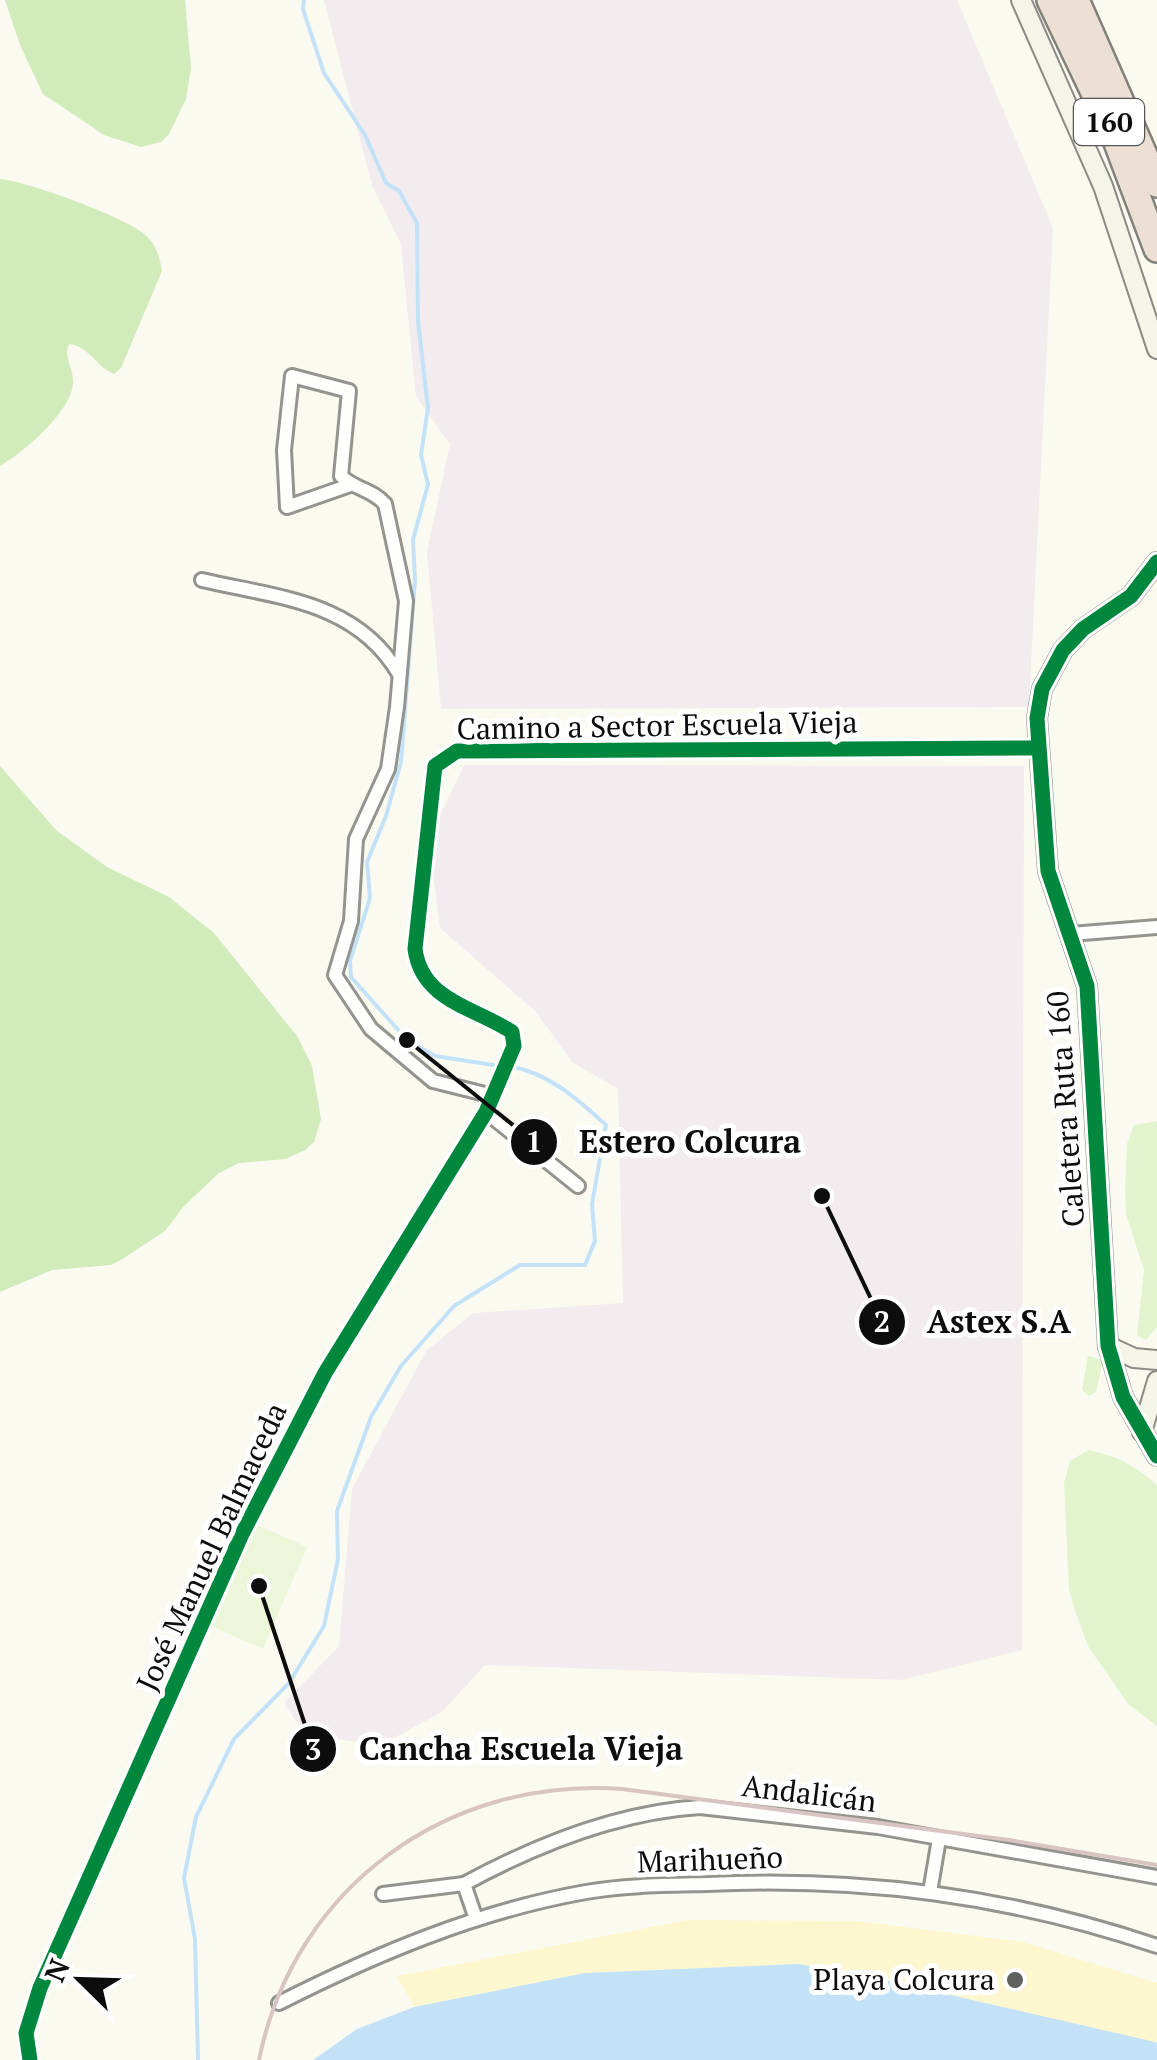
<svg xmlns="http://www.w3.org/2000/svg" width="1157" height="2060" font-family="'PT Serif',serif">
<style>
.industrial{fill:#f3ecee}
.green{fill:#e2f3ce}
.forest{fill:#d1ebbb}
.sand{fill:#fdf7cf}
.pitch{fill:#ecf6d8}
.water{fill:#c3e2f8}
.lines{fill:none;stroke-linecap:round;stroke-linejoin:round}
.stream{stroke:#c3e2f8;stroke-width:4}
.street-casing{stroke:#94948f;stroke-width:18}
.secondary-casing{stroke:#8b8a86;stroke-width:22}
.highway-casing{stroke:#81817c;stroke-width:30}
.street{stroke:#fefefd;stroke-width:12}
.secondary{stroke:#f5f4e8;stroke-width:18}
.highway{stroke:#ebe0d3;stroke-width:25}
.rail{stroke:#d8c4c2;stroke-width:4}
.cycleway-casing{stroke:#fff;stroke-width:21}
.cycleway{stroke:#00873e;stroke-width:15}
.poi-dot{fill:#60605c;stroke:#fff;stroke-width:4}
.labels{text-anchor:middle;stroke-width:10;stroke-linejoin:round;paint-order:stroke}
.shield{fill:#fff;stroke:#565656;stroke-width:2.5}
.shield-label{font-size:28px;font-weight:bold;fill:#0d0d0d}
.street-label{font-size:30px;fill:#0d0d0d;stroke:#fff}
.poi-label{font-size:30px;fill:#0d0d0d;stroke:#fff;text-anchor:end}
.leader{fill:none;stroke:#0d0d0d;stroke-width:4}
.callout-dot{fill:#0d0d0d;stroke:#fff;stroke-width:4}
.mark-label{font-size:30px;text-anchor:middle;font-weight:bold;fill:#fff}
.callout-label{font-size:32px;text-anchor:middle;font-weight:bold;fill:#0d0d0d;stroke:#fff;stroke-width:10;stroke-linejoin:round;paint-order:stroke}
</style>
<rect width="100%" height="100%" fill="#fbfaf0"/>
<!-- industrial -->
<g class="industrial">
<path d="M 324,0 L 957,0 L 1053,228 L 1029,707 L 441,709 L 427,552 L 450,444 L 416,397 L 401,244 L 372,185 Z"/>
<path d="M 464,765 L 1024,766 L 1022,1650 L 901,1680 L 485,1665 L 442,1712 L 381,1745 L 305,1735 L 284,1703 L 339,1646 L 352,1489 L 426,1351 L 473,1313 L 623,1303 L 618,1089 L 572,1062 L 536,1012 L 440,928 L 429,839 Z"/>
</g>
<!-- green -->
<g class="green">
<path d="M 1157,1121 L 1157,1327 L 1146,1340 L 1137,1335 L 1144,1270 L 1126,1214 L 1125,1191 L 1127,1144 L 1134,1125 Z"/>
<path d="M 1088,1356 L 1103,1360 L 1096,1392 L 1089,1396 L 1082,1390 Z"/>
<path d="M 1088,1450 C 1116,1455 1136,1466 1157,1485 L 1157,1726 L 1128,1704 L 1088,1646 L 1075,1611 L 1069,1589 L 1064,1483 L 1070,1461 Z"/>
</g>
<!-- forest -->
<g class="forest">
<path d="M 5,0 L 185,0 L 191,68 L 186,99 L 169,134 L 161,142 L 141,147 L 104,135 L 43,94 L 20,45 Z"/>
<path d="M 0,179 C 27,181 118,215 140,231 C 155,241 159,254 162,271 L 121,368 L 114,374 C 95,366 89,346 69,344 C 63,357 74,369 73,383 C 72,411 23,453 0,466 Z"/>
<path d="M 0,766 L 56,830 L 107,867 L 169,897 L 214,933 L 297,1036 L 312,1066 L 321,1119 L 314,1142 L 305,1150 L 286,1159 L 239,1163 L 219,1173 L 184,1206 L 165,1231 L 121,1260 L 111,1265 L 52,1270 L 0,1292 Z"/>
</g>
<!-- sand -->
<path class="sand" d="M 688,1920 L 857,1921 L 1023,1942 L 1157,1983 L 1157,2043 L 854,1973 L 798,1964 L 585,1973 L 414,2007 L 397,1976 Z"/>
<!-- pitch -->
<path class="pitch" d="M 255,1524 L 307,1547 L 263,1649 L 211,1626 Z"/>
<!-- water -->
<path class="water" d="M 798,1964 L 854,1973 L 1151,2041 L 1157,2043 L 1157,2060 L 313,2060 L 357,2029 L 414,2007 L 585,1973 Z"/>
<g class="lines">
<!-- stream -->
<g class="stream">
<path d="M 304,0 L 303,9 L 324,73 L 365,135 L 386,183 L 399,191 L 417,223 L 418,321 L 428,408 L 421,455 L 428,484 L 413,540 L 415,581 L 401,762 L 386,816 L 367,862 L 370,898 L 350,961 L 351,977 L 407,1040 L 435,1056 L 500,1066"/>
<path d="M 198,2060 L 195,1939 L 184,1878 L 196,1817 L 234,1739 L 289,1683 L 324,1626 L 338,1559 L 337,1511 L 371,1417 L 401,1366 L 454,1306 L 520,1265 L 585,1265 L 595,1241 L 592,1204 L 606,1125 C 576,1098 549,1073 509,1066"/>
</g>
<!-- street casing -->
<g class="street-casing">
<g id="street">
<path d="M 350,485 L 287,507 L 284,450 L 292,376 L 349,391 L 341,476 C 354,489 372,489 385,504 L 406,601 L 397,707 L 388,769 L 356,839 L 351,921 L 335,975 L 371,1029 L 433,1081 L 493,1096"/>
<path d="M 202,580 C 279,598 356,601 399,674"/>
<path d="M 1071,934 L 1157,927"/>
<path d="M 486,1112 L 578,1186"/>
<path d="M 930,1892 L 939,1839"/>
<path d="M 383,1894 L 464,1884"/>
<path d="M 476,1919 L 464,1884 C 534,1846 619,1812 700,1807 L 878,1827 L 1157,1877"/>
<path d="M 279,2003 C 376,1954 478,1911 586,1892 C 626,1885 667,1885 707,1884 C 863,1877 1009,1896 1157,1946"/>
<path d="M 30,2060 L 26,2033 L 40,1988 L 242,1534 L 325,1373 L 486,1112 L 514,1046 L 512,1032 C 474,1007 422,1001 415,949 L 435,766 L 457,751 L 1037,748"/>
</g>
</g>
<!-- secondary casing -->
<g class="secondary-casing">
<g id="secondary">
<path d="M 1021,0 L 1103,186 L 1157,349"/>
<path d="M 1157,562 L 1131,596 L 1083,629 L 1063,650 L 1042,689 L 1037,718 L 1048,871 L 1087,986 L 1108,1346 L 1123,1397 L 1157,1456"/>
<path d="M 1108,1346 L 1134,1358 L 1157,1360"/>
<path d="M 1142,1432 L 1157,1381"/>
</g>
</g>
<!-- highway casing -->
<g class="highway-casing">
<g id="highway">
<path d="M 1050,0 L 1113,132 L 1157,249"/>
<path d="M 1076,0 L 1157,184"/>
</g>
</g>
<!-- street -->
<use href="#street" class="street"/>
<!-- secondary -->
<use href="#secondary" class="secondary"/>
<!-- highway -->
<use href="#highway" class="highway"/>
<!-- rail -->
<path class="rail" d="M 259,2060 C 294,1887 448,1776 622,1789 L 1009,1840 L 1157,1865"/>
<!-- cycleway casing -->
<g class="cycleway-casing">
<g id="cycleway">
<path d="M 1157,562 L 1131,596 L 1083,629 L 1063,650 L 1042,689 L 1037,718 L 1048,871 L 1087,986 L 1108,1346 L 1123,1397 L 1157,1456"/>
<path d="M 30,2060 L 26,2033 L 40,1988 L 242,1534 L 325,1373 L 486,1112 L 514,1046 L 512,1032 C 474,1007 422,1001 415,949 L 435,766 L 457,751 L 1037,748"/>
</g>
</g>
<!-- cycleway -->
<use href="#cycleway" class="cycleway"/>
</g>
<!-- markers -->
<circle class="poi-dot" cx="1015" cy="1980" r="10"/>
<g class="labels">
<!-- shield labels -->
<rect class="shield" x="1074" y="99" width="70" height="46" rx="8"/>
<g class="shield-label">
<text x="1109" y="132">160</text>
</g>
<!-- street labels -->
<g class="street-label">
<text transform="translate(657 726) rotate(-1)" y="10">Camino a Sector Escuela Vieja</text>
<text transform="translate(1066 1109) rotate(-94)" y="10">Caletera Ruta 160</text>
<text transform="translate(212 1547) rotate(-65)" y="10">José Manuel Balmaceda</text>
<text transform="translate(809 1794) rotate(7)" y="10">Andalicán</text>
<text transform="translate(710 1860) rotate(-2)" y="10">Marihueño</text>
</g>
<!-- poi labels -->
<g class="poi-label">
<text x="995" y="1990">Playa Colcura</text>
</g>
</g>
<!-- callouts -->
<path class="leader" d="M407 1040L534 1142M822 1196L882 1322M259 1586L313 1749"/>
<g class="callout-dot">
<circle cx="407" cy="1040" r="10"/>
<circle cx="822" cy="1196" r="10"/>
<circle cx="259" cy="1586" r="10"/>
<circle cx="534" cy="1142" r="25"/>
<circle cx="882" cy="1322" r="25"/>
<circle cx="313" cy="1749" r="25"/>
</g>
<g class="mark-label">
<text x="534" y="1152">1</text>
<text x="882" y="1332">2</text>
<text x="313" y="1760">3</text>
</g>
<g class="callout-label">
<text x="690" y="1153">Estero Colcura</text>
<text x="999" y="1333">Astex S.A</text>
<text x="521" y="1760">Cancha Escuela Vieja</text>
</g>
<!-- north arrow -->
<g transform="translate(80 1980) rotate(293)" stroke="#ffffff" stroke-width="8" paint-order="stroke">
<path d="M0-8L18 38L0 25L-18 38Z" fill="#0d0d0d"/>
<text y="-15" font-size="28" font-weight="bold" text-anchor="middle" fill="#0d0d0d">N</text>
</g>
</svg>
